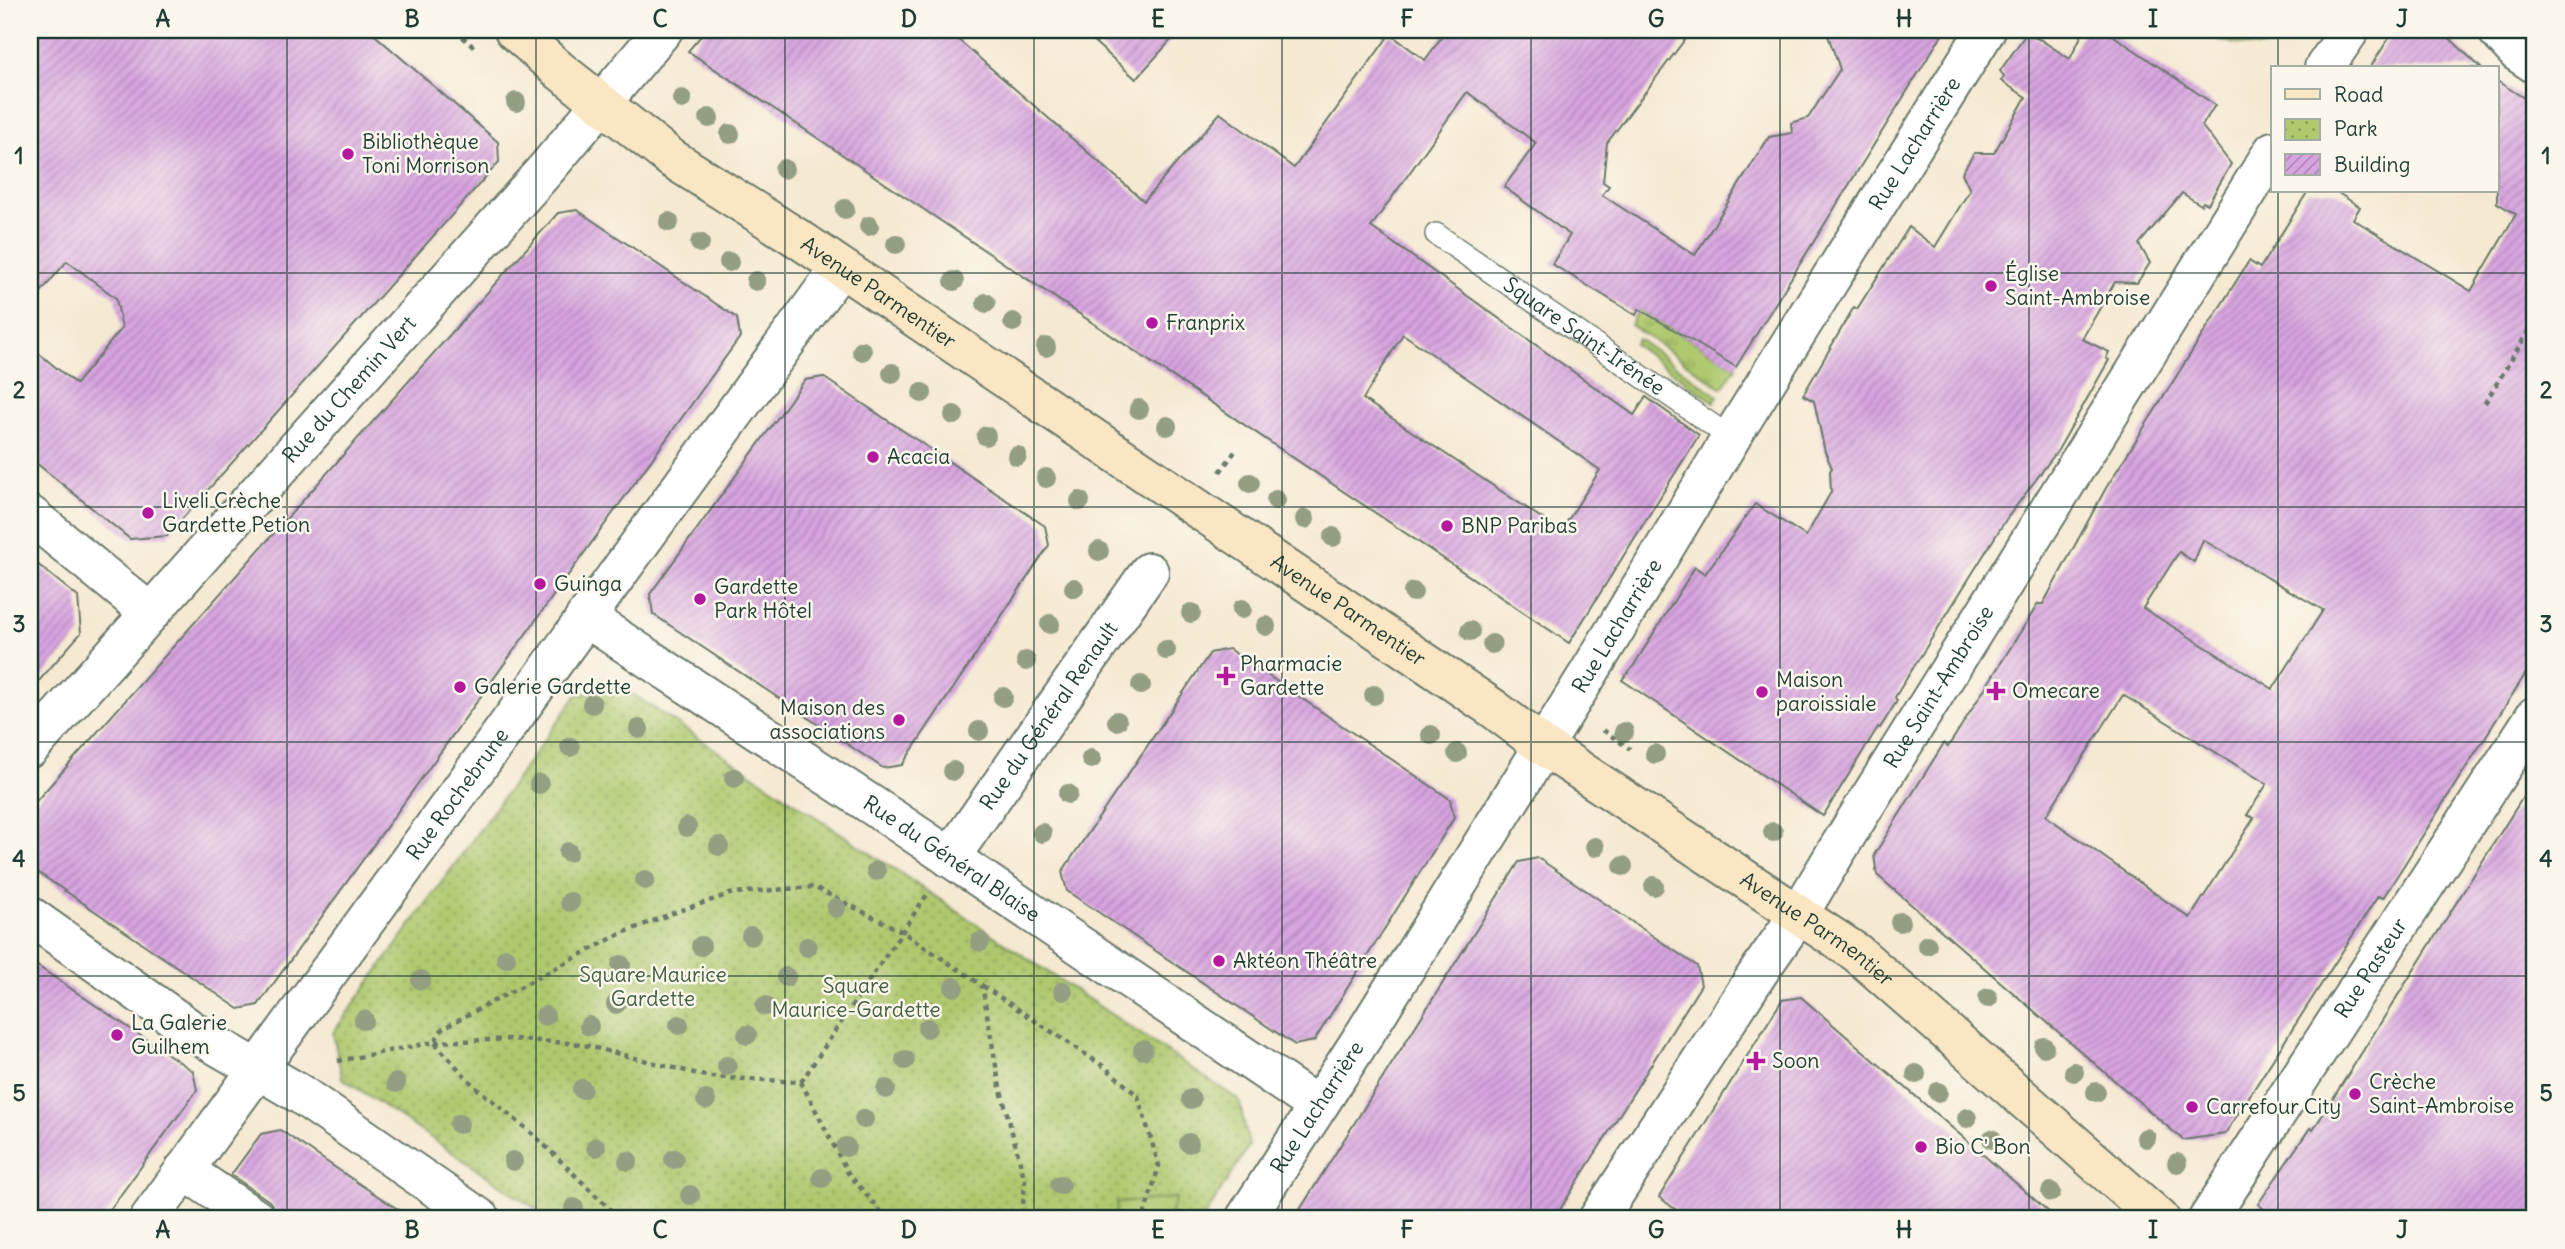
<svg xmlns="http://www.w3.org/2000/svg" width="2565" height="1249" font-family="Delius,sans-serif">
<style>
.grass{fill:url(#grass-tufts);stroke:#678351;stroke-width:2}
.park{fill:url(#park-dots);stroke:#678351;stroke-width:2}
.pitch{fill:#afc96e;stroke:#678351;stroke-width:2}
.building{fill:url(#building-hatch);fill-rule:evenodd}
.lines{fill:none;stroke-linecap:round;stroke-linejoin:round}
.lane-casing{stroke:#6a796b;stroke-width:24}
.street-casing{stroke:#6a796b;stroke-width:42}
.secondary-casing{stroke:#6a796b;stroke-width:42}
.path{stroke:#6a796b;stroke-width:4.5;stroke-dasharray:5 5;stroke-linecap:butt}
.lane{stroke:#fff;stroke-width:21}
.street{stroke:#fff;stroke-width:38}
.secondary{stroke:#fbe6c4;stroke-width:38}
.tree{fill:#939e83}
.grid{fill:none;stroke:#1f3d34;stroke-width:2;stroke-opacity:0.55}
.poi-dot{fill:#b5179e;stroke:#fbf7ec;stroke-width:2.5}
.labels{text-anchor:middle;stroke-width:5;stroke-linejoin:round;paint-order:stroke}
.poi-label{font-size:21px;fill:#1f3d34;stroke:#fbf7ec;text-anchor:start}
.street-label{font-size:21px;fill:#1f3d34;stroke:#fbf7ec}
.park-label{font-size:21px;fill:#436042;stroke:#fbf7ec}
.neatline{fill:none;stroke:#1f3d34;stroke-width:2.5}
.grid-label{font-size:23px;text-anchor:middle;font-weight:bold;fill:#1f3d34}
</style>
<defs>
<pattern id="grass-tufts" width="24" height="20" patternUnits="userSpaceOnUse" patternTransform="scale(1.75)"><rect width="24" height="20" fill="#afc96e"/><path d="M3 7l-1-3M5 7V3M7 7l1-3M15 17l-1-3M17 17v-4M19 17l1-3" fill="none" stroke="#8ea45b"/></pattern>
<pattern id="park-dots" width="8" height="8" patternUnits="userSpaceOnUse" patternTransform="scale(1.75)"><rect width="8" height="8" fill="#afc96e"/><path d="M2 2h.1M6 6h.1" fill="none" stroke="#8ea45b" stroke-width="1.8" stroke-linecap="round"/></pattern>
<pattern id="building-hatch" width="6" height="6" patternUnits="userSpaceOnUse" patternTransform="scale(1.75)"><rect width="6" height="6" fill="#d8a4e0"/><path d="M-1 1l2-2M0 6l6-6M5 7l2-2" fill="none" stroke="#af87b6"/></pattern>
</defs>
<rect width="100%" height="100%" fill="#fbf7ec"/>
<filter id="ink" filterUnits="userSpaceOnUse"><feTurbulence type="fractalNoise" baseFrequency=".0143" numOctaves="2"/><feDisplacementMap in="SourceGraphic" scale="14" xChannelSelector="R" yChannelSelector="G"/><feConvolveMatrix kernelMatrix="1 2 1 2 8 2 1 2 1" color-interpolation-filters="sRGB"/></filter>
<filter id="wash" filterUnits="userSpaceOnUse"><feTurbulence type="fractalNoise" baseFrequency=".00686" numOctaves="4" result="noise"/><feDisplacementMap in="SourceGraphic" scale="28" xChannelSelector="R" yChannelSelector="G"/><feGaussianBlur stdDeviation="1.57" result="paint"/><feColorMatrix in="noise" values="0 0 0 0 0 0 0 0 0 0 0 0 0 0 0 0 0 1.4 0 .05"/><feComposite in="paint" operator="in"/></filter>
<g filter="url(#wash)">
<rect width="100%" height="100%" fill="#f5e9d2"/>
<!-- grass -->
<g class="grass">
<path d="M 1639,309 L 1736,367 L 1722,388 L 1631,325 Z"/>
<path d="M 1638,339 L 1718,396 L 1714,402 L 1634,344 Z"/>
</g>
<!-- park -->
<g class="park">
<path d="M 2200,30 L 2311,30 C 2273,57 2238,46 2197,33 Z"/>
<path d="M 622,687 L 1239,1100 L 1249,1146 L 1203,1219 L 551,1219 L 342,1078 L 333,1033 L 577,695 Z"/>
</g>
<!-- pitch -->
<path class="pitch" d="M 1176,1198 L 1168,1219 L 1115,1219 L 1117,1203 Z"/>
<g id="blocks">
<!-- building -->
<g class="building">
<path d="M 30,30 L 369,30 L 498,142 L 499,162 L 167,536 L 130,539 L 30,458 L 30,346 L 76,384 L 122,328 L 116,298 L 67,261 L 30,305 Z"/>
<path d="M 706,30 L 947,30 L 1144,201 L 1220,113 L 1294,168 L 1390,34 L 1425,60 L 1447,30 L 1692,30 L 1607,143 L 1603,182 L 1609,186 L 1602,195 L 1695,255 L 1769,137 L 1792,133 L 1791,123 L 1808,118 L 1840,69 L 1826,30 L 1945,30 L 1736,367 L 1639,309 L 1636,315 L 1552,264 L 1570,235 L 1504,187 L 1536,143 L 1467,92 L 1371,227 L 1634,415 L 1646,397 L 1699,435 L 1569,643 L 688,51 ZM 1403,334 L 1600,470 L 1561,531 L 1363,399 Z"/>
<path d="M 1081,30 L 1180,30 L 1136,79 Z"/>
<path d="M 2084,30 L 2105,30 L 2215,105 L 2202,126 L 2231,164 L 2208,204 L 2203,202 L 2201,205 L 2182,193 L 2139,244 L 2150,263 L 2137,283 L 2115,282 L 2082,339 L 2109,352 L 2106,358 L 2109,360 L 2058,450 L 2005,521 L 1895,697 L 1897,701 L 1880,728 L 1878,727 L 1823,816 L 1622,680 L 1634,665 L 1695,567 L 1705,574 L 1755,504 L 1806,536 L 1831,492 L 1830,471 L 1832,468 L 1825,452 L 1814,401 L 1803,395 L 1854,307 L 1857,309 L 1909,227 L 1935,247 L 1970,190 L 1962,173 L 1974,153 L 1994,153 L 2026,97 L 2001,81 L 2004,76 L 2000,71 L 2026,34 L 2041,40 L 2070,59 Z"/>
<path d="M 2394,30 L 2441,30 L 2481,68 L 2370,68 Z"/>
<path d="M 2497,81 L 2535,105 L 2535,659 L 2383,898 L 2378,896 L 2225,1134 L 2183,1140 L 1877,875 L 1874,855 L 1944,743 L 1948,747 L 2038,604 L 2043,604 L 2106,488 L 2249,261 L 2260,268 L 2308,191 L 2335,191 L 2360,207 L 2353,219 L 2471,291 L 2516,214 L 2497,203 ZM 2203,540 L 2323,610 L 2273,689 L 2143,608 L 2179,552 L 2194,562 ZM 2123,695 L 2267,784 L 2247,815 L 2254,818 L 2190,918 L 2046,816 Z"/>
<path d="M 577,210 L 737,318 L 740,337 L 258,1005 L 239,1009 L 30,867 L 30,808 L 558,213 Z"/>
<path d="M 823,377 L 1045,526 L 1049,545 L 902,765 L 883,768 L 653,614 L 650,594 L 805,380 Z"/>
<path d="M 30,558 L 78,597 L 81,633 L 30,691 Z"/>
<path d="M 1229,649 L 1450,799 L 1454,818 L 1314,1041 L 1304,1043 L 1295,1045 L 1067,891 L 1062,872 L 1210,653 Z"/>
<path d="M 2535,778 L 2535,1219 L 2275,1219 L 2258,1204 L 2310,1128 L 2313,1130 Z"/>
<path d="M 1538,858 L 1697,966 L 1701,985 L 1554,1219 L 1294,1219 L 1519,862 Z"/>
<path d="M 30,961 L 193,1071 L 197,1090 L 103,1219 L 30,1219 Z"/>
<path d="M 1801,997 L 1987,1158 L 2057,1219 L 1688,1219 L 1659,1197 L 1782,1000 Z"/>
<path d="M 280,1130 L 361,1185 L 413,1219 L 278,1219 L 275,1209 L 269,1201 L 231,1175 L 261,1134 Z"/>
</g>
</g>
</g>
<g filter="url(#ink)">
<use href="#blocks" fill-opacity="0" stroke="#6a796b" stroke-width="2"/>
<g class="lines">
<!-- lane casing -->
<g class="lane-casing">
<g id="lane">
<path id="s1" d="M 1436,234 L 1731,438"/>
</g>
</g>
<!-- street casing -->
<g class="street-casing">
<g id="street">
<path d="M 2497,30 L 2517,52 L 2535,64"/>
<path d="M 2324,68 L 2350,30"/>
<path d="M 30,515 L 149,612"/>
<path id="s2" d="M 585,617 L 893,819 L 1316,1105"/>
<path id="s3" d="M 30,748 L 547,168 L 663,30"/>
<path id="s4" d="M 950,858 L 1149,572"/>
<path d="M 30,916 L 197,1034 L 300,1094 L 481,1219"/>
<path d="M 184,1170 L 256,1219"/>
<path id="s5" d="M 149,1219 L 840,268"/>
<path id="s6" d="M 1245,1219 L 1364,1035 L 1587,676 L 1731,438 L 1986,30"/>
<path id="s7" d="M 1598,1219 L 1760,970 L 1799,914 L 1836,852 L 2273,151"/>
<path id="s8" d="M 2208,1219 L 2535,716"/>
</g>
</g>
<!-- secondary casing -->
<g class="secondary-casing">
<g id="secondary">
<path id="s9" d="M 514,30 L 559,70 L 671,158 L 802,241 L 1494,709 L 1543,746 L 1857,953 L 2160,1219"/>
</g>
</g>
<!-- path -->
<g class="path">
<path d="M 455,30 L 475,48"/>
<path d="M 2485,403 L 2535,320"/>
<path d="M 1220,472 L 1236,450"/>
<path d="M 1603,730 L 1630,749"/>
<path d="M 983,986 L 1106,1068 L 1138,1096 L 1159,1166 L 1143,1219"/>
<path d="M 435,1042 L 513,1039 L 580,1044 L 710,1077 L 801,1082 L 848,1173 L 887,1219"/>
<path d="M 435,1043 L 474,1086 L 533,1134 L 620,1219"/>
<path d="M 338,1061 L 434,1042 L 443,1028 L 618,935 L 673,913 L 733,893 L 814,887 L 901,931 L 982,985 L 999,1083 L 1025,1181 L 1022,1219"/>
<path d="M 801,1082 L 928,893"/>
</g>
<!-- lane -->
<use href="#lane" class="lane"/>
<!-- street -->
<use href="#street" class="street"/>
<!-- secondary -->
<use href="#secondary" class="secondary"/>
</g>
<!-- trees -->
<g class="tree">
<circle cx="682" cy="99" r="10"/>
<circle cx="516" cy="102" r="10"/>
<circle cx="709" cy="118" r="10"/>
<circle cx="730" cy="134" r="10"/>
<circle cx="784" cy="169" r="10"/>
<circle cx="845" cy="209" r="10"/>
<circle cx="669" cy="222" r="10"/>
<circle cx="869" cy="226" r="10"/>
<circle cx="700" cy="243" r="10"/>
<circle cx="896" cy="244" r="10"/>
<circle cx="729" cy="262" r="10"/>
<circle cx="756" cy="281" r="10"/>
<circle cx="954" cy="281" r="10"/>
<circle cx="986" cy="303" r="10"/>
<circle cx="1013" cy="322" r="10"/>
<circle cx="1046" cy="347" r="10"/>
<circle cx="862" cy="351" r="10"/>
<circle cx="892" cy="373" r="10"/>
<circle cx="922" cy="393" r="10"/>
<circle cx="1139" cy="409" r="10"/>
<circle cx="954" cy="415" r="10"/>
<circle cx="1167" cy="426" r="10"/>
<circle cx="986" cy="436" r="10"/>
<circle cx="1017" cy="456" r="10"/>
<circle cx="1046" cy="478" r="10"/>
<circle cx="1250" cy="483" r="10"/>
<circle cx="1276" cy="500" r="10"/>
<circle cx="1080" cy="501" r="10"/>
<circle cx="1305" cy="519" r="10"/>
<circle cx="1333" cy="537" r="10"/>
<circle cx="1099" cy="551" r="10"/>
<circle cx="1074" cy="588" r="10"/>
<circle cx="1413" cy="592" r="10"/>
<circle cx="1242" cy="609" r="10"/>
<circle cx="1191" cy="613" r="10"/>
<circle cx="1050" cy="624" r="10"/>
<circle cx="1266" cy="626" r="10"/>
<circle cx="1470" cy="631" r="10"/>
<circle cx="1492" cy="644" r="10"/>
<circle cx="1166" cy="650" r="10"/>
<circle cx="1026" cy="661" r="10"/>
<circle cx="1141" cy="685" r="10"/>
<circle cx="1374" cy="695" r="10"/>
<circle cx="1003" cy="697" r="10"/>
<circle cx="592" cy="704" r="10"/>
<circle cx="1117" cy="721" r="10"/>
<circle cx="639" cy="729" r="10"/>
<circle cx="979" cy="731" r="10"/>
<circle cx="1624" cy="732" r="10"/>
<circle cx="1431" cy="735" r="10"/>
<circle cx="570" cy="747" r="10"/>
<circle cx="1457" cy="753" r="10"/>
<circle cx="1655" cy="754" r="10"/>
<circle cx="1091" cy="759" r="10"/>
<circle cx="953" cy="771" r="10"/>
<circle cx="734" cy="778" r="10"/>
<circle cx="539" cy="784" r="10"/>
<circle cx="1068" cy="794" r="10"/>
<circle cx="687" cy="827" r="10"/>
<circle cx="1773" cy="832" r="10"/>
<circle cx="1042" cy="833" r="10"/>
<circle cx="719" cy="846" r="10"/>
<circle cx="1595" cy="847" r="10"/>
<circle cx="568" cy="852" r="10"/>
<circle cx="1623" cy="866" r="10"/>
<circle cx="876" cy="871" r="10"/>
<circle cx="645" cy="880" r="10"/>
<circle cx="1654" cy="886" r="10"/>
<circle cx="570" cy="902" r="10"/>
<circle cx="836" cy="908" r="10"/>
<circle cx="1900" cy="922" r="10"/>
<circle cx="751" cy="936" r="10"/>
<circle cx="980" cy="942" r="10"/>
<circle cx="1927" cy="945" r="10"/>
<circle cx="701" cy="946" r="10"/>
<circle cx="807" cy="947" r="10"/>
<circle cx="506" cy="958" r="10"/>
<circle cx="621" cy="965" r="10"/>
<circle cx="786" cy="977" r="10"/>
<circle cx="421" cy="980" r="10"/>
<circle cx="954" cy="987" r="10"/>
<circle cx="1063" cy="991" r="10"/>
<circle cx="1988" cy="998" r="10"/>
<circle cx="616" cy="1004" r="10"/>
<circle cx="765" cy="1006" r="10"/>
<circle cx="545" cy="1016" r="10"/>
<circle cx="364" cy="1020" r="10"/>
<circle cx="679" cy="1025" r="10"/>
<circle cx="589" cy="1026" r="10"/>
<circle cx="927" cy="1028" r="10"/>
<circle cx="747" cy="1035" r="10"/>
<circle cx="2044" cy="1047" r="10"/>
<circle cx="1143" cy="1050" r="10"/>
<circle cx="905" cy="1060" r="10"/>
<circle cx="727" cy="1066" r="10"/>
<circle cx="2074" cy="1072" r="10"/>
<circle cx="1916" cy="1074" r="10"/>
<circle cx="396" cy="1083" r="10"/>
<circle cx="582" cy="1089" r="10"/>
<circle cx="886" cy="1089" r="10"/>
<circle cx="1938" cy="1092" r="10"/>
<circle cx="2096" cy="1092" r="10"/>
<circle cx="1191" cy="1099" r="10"/>
<circle cx="706" cy="1100" r="10"/>
<circle cx="1967" cy="1118" r="10"/>
<circle cx="864" cy="1119" r="10"/>
<circle cx="459" cy="1124" r="10"/>
<circle cx="2146" cy="1138" r="10"/>
<circle cx="1992" cy="1139" r="10"/>
<circle cx="1189" cy="1143" r="10"/>
<circle cx="596" cy="1147" r="10"/>
<circle cx="846" cy="1147" r="10"/>
<circle cx="674" cy="1159" r="10"/>
<circle cx="513" cy="1161" r="10"/>
<circle cx="628" cy="1161" r="10"/>
<circle cx="2177" cy="1163" r="10"/>
<circle cx="822" cy="1178" r="10"/>
<circle cx="1060" cy="1185" r="10"/>
<circle cx="2051" cy="1192" r="10"/>
<circle cx="690" cy="1195" r="10"/>
<circle cx="574" cy="1208" r="10"/>
</g>
</g>
<!-- grid -->
<path class="grid" d="M 287,30 L 287,1219M 536,30 L 536,1219M 785,30 L 785,1219M 1034,30 L 1034,1219M 1282,30 L 1282,1219M 1531,30 L 1531,1219M 1780,30 L 1780,1219M 2029,30 L 2029,1219M 2278,30 L 2278,68M 2278,191 L 2278,1219M 30,273 L 2535,273M 30,507 L 2535,507M 30,742 L 2535,742M 30,976 L 2535,976"/>
<!-- markers -->
<g class="poi-dot">
<circle cx="348" cy="154" r="7"/>
<circle cx="1991" cy="286" r="7"/>
<circle cx="1152" cy="323" r="7"/>
<circle cx="873" cy="457" r="7"/>
<circle cx="148" cy="513" r="7"/>
<circle cx="1447" cy="526" r="7"/>
<circle cx="540" cy="584" r="7"/>
<circle cx="700" cy="599" r="7"/>
<path d="M1222.5 665.5h7v7h7v7h-7v7h-7v-7h-7v-7h7z"/>
<circle cx="460" cy="687" r="7"/>
<path d="M1992.5 680.5h7v7h7v7h-7v7h-7v-7h-7v-7h7z"/>
<circle cx="1762" cy="692" r="7"/>
<circle cx="899" cy="720" r="7"/>
<circle cx="1219" cy="961" r="7"/>
<circle cx="117" cy="1035" r="7"/>
<path d="M1752.5 1050.5h7v7h7v7h-7v7h-7v-7h-7v-7h7z"/>
<circle cx="2355" cy="1094" r="7"/>
<circle cx="2192" cy="1107" r="7"/>
<circle cx="1921" cy="1147" r="7"/>
</g>
<g class="labels">
<!-- poi labels -->
<g class="poi-label">
<text x="362" y="149">Bibliothèque<tspan x="362" dy="24">Toni Morrison</tspan></text>
<text x="2005" y="281">Église<tspan x="2005" dy="24">Saint-Ambroise</tspan></text>
<text x="1166" y="330">Franprix</text>
<text x="887" y="464">Acacia</text>
<text x="162" y="508">Liveli Crèche<tspan x="162" dy="24">Gardette Petion</tspan></text>
<text x="1461" y="533">BNP Paribas</text>
<text x="554" y="591">Guinga</text>
<text x="714" y="594">Gardette<tspan x="714" dy="24">Park Hôtel</tspan></text>
<text x="1240" y="671">Pharmacie<tspan x="1240" dy="24">Gardette</tspan></text>
<text x="1776" y="687">Maison<tspan x="1776" dy="24">paroissiale</tspan></text>
<text x="474" y="694">Galerie Gardette</text>
<text x="2012" y="698">Omecare</text>
<text x="885" y="715" text-anchor="end">Maison des<tspan x="885" dy="24">associations</tspan></text>
<text x="1233" y="968">Aktéon Théâtre</text>
<text x="131" y="1030">La Galerie<tspan x="131" dy="24">Guilhem</tspan></text>
<text x="1772" y="1068">Soon</text>
<text x="2369" y="1089">Crèche<tspan x="2369" dy="24">Saint-Ambroise</tspan></text>
<text x="2206" y="1114">Carrefour City</text>
<text x="1935" y="1154">Bio C' Bon</text>
</g>
<!-- street labels -->
<g class="street-label">
<text dy="7" stroke="none"><textPath href="#s6" startOffset="1267">Rue Lacharrière</textPath></text>
<text dy="7" stroke="none"><textPath href="#s9" startOffset="450">Avenue Parmentier</textPath></text>
<text dy="7" stroke="none"><textPath href="#s1" startOffset="180">Square Saint-Irénée</textPath></text>
<text dy="7" stroke="none"><textPath href="#s3" startOffset="480">Rue du Chemin Vert</textPath></text>
<text dy="7" stroke="none"><textPath href="#s9" startOffset="1017">Avenue Parmentier</textPath></text>
<text dy="7" stroke="none"><textPath href="#s6" startOffset="700">Rue Lacharrière</textPath></text>
<text dy="7" stroke="none"><textPath href="#s7" startOffset="632">Rue Saint-Ambroise</textPath></text>
<text dy="7" stroke="none"><textPath href="#s4" startOffset="173">Rue du Général Renault</textPath></text>
<text dy="7" stroke="none"><textPath href="#s5" startOffset="525">Rue Rochebrune</textPath></text>
<text dy="7" stroke="none"><textPath href="#s2" startOffset="439">Rue du Général Blaise</textPath></text>
<text dy="7" stroke="none"><textPath href="#s9" startOffset="1584">Avenue Parmentier</textPath></text>
<text dy="7" stroke="none"><textPath href="#s8" startOffset="299">Rue Pasteur</textPath></text>
<text dy="7" stroke="none"><textPath href="#s6" startOffset="133">Rue Lacharrière</textPath></text>
</g>
<!-- park labels -->
<g class="park-label">
<text x="653" y="982">Square Maurice<tspan x="653" dy="24">Gardette</tspan></text>
<text x="856" y="993">Square<tspan x="856" dy="24">Maurice-Gardette</tspan></text>
</g>
</g>
<!-- margin -->
<rect width="2565" height="1249" fill="none" stroke="#fbf7ec" stroke-width="77"/>
<!-- legend -->
<rect x="2271" y="66" width="228" height="126" fill="#fbf7ec" stroke="#a3ada2" stroke-width="2"/>
<rect x="2285" y="89" width="35" height="10" fill="#fbe6c4" stroke="#a3ada2" stroke-width="2"/>
<text x="2334" y="102" font-size="21" fill="#1f3d34">Road</text>
<rect x="2285" y="119" width="35" height="21" fill="url(#park-dots)" stroke="#a3ada2" stroke-width="2"/>
<text x="2334" y="136" font-size="21" fill="#1f3d34">Park</text>
<rect x="2285" y="154" width="35" height="21" fill="url(#building-hatch)" stroke="#a3ada2" stroke-width="2"/>
<text x="2334" y="172" font-size="21" fill="#1f3d34">Building</text>
<rect x="38" y="38" width="2488" height="1172" class="neatline"/>
<g class="grid-label">
<text x="163" y="27">A</text>
<text x="412" y="27">B</text>
<text x="660" y="27">C</text>
<text x="909" y="27">D</text>
<text x="1158" y="27">E</text>
<text x="1407" y="27">F</text>
<text x="1656" y="27">G</text>
<text x="1904" y="27">H</text>
<text x="2153" y="27">I</text>
<text x="2402" y="27">J</text>
<text x="19" y="164">1</text>
<text x="2546" y="164">1</text>
<text x="19" y="398">2</text>
<text x="2546" y="398">2</text>
<text x="19" y="632">3</text>
<text x="2546" y="632">3</text>
<text x="19" y="867">4</text>
<text x="2546" y="867">4</text>
<text x="19" y="1101">5</text>
<text x="2546" y="1101">5</text>
<text x="163" y="1238">A</text>
<text x="412" y="1238">B</text>
<text x="660" y="1238">C</text>
<text x="909" y="1238">D</text>
<text x="1158" y="1238">E</text>
<text x="1407" y="1238">F</text>
<text x="1656" y="1238">G</text>
<text x="1904" y="1238">H</text>
<text x="2153" y="1238">I</text>
<text x="2402" y="1238">J</text>
</g>
</svg>
